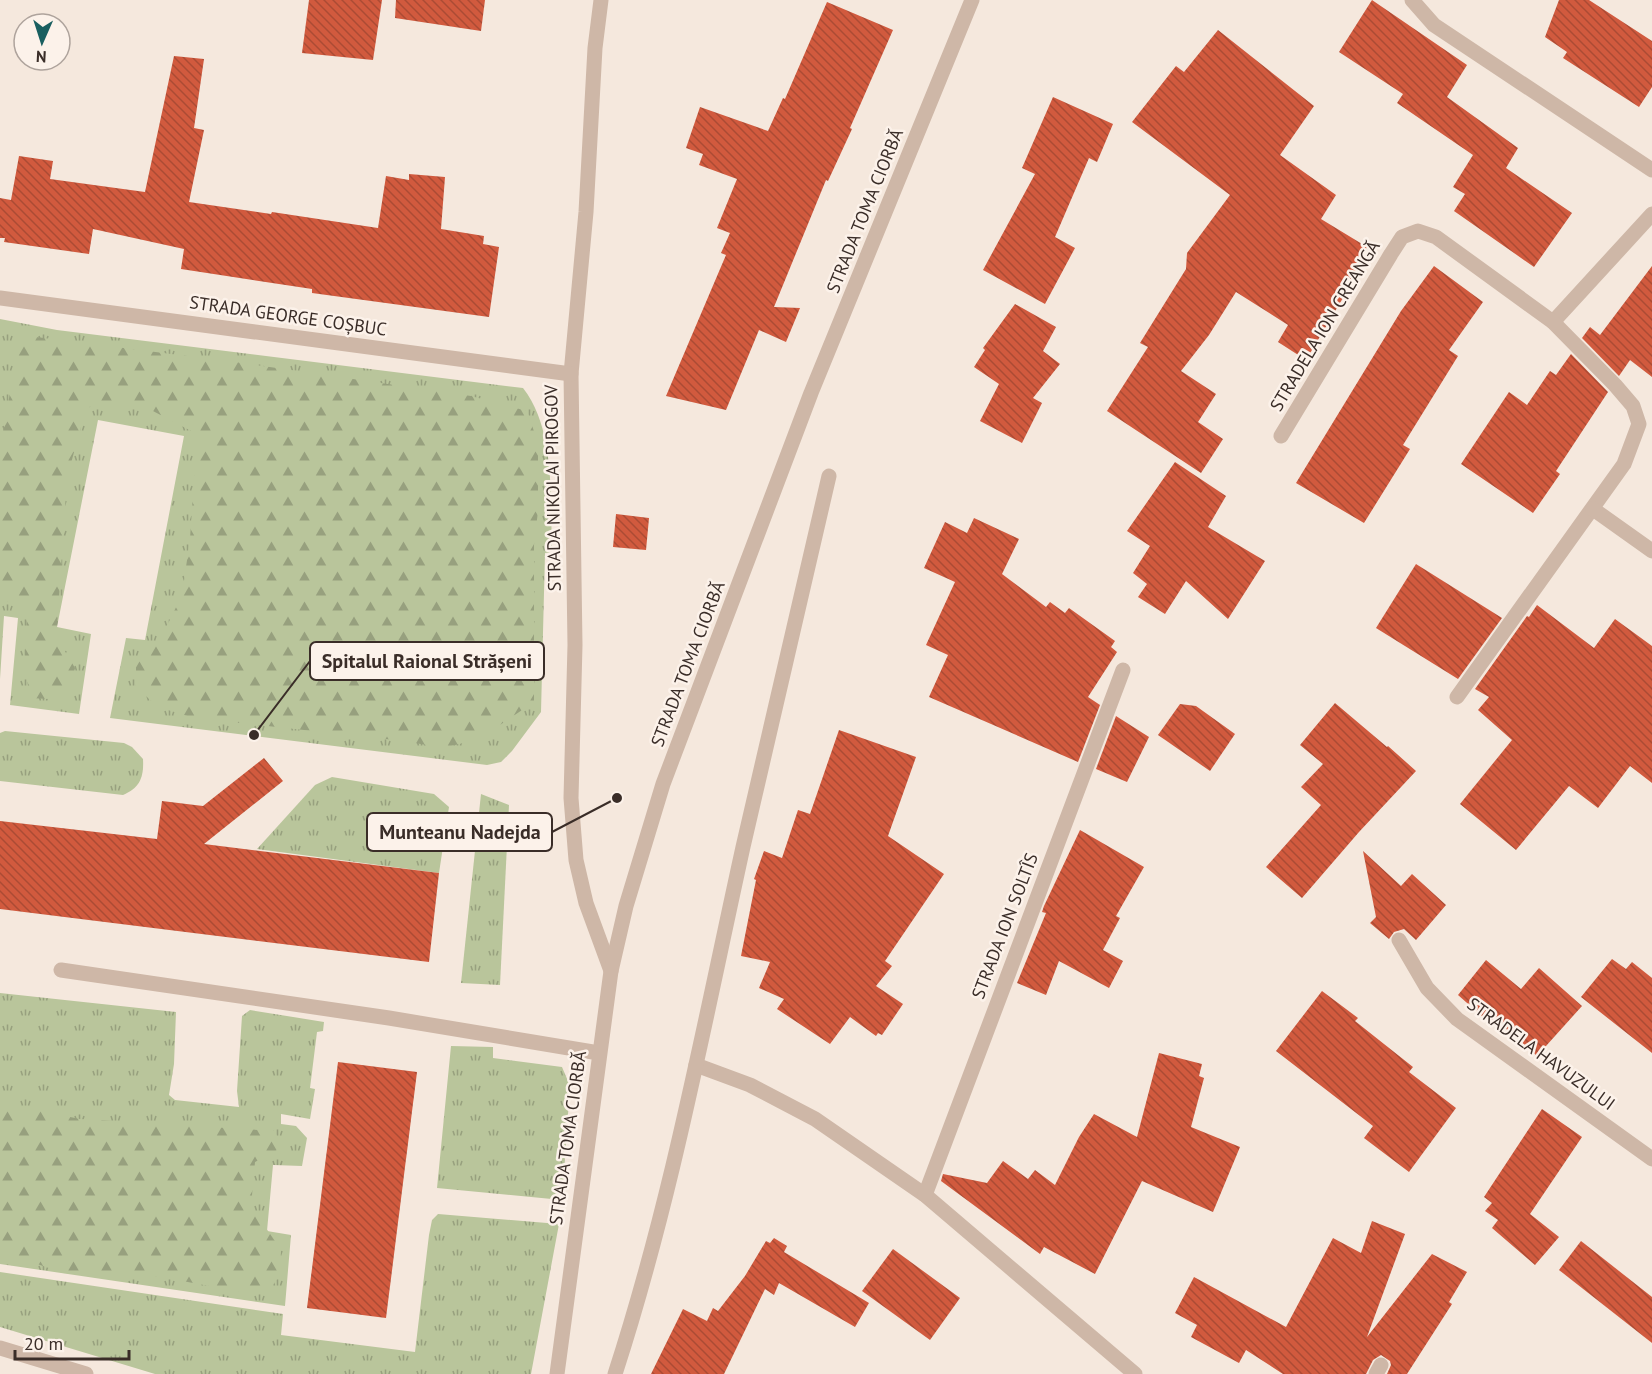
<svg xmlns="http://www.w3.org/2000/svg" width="1652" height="1374" font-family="'PT Sans',sans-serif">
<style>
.grass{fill:url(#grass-tufts)}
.forest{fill:url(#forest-firs)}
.building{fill:url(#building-back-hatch)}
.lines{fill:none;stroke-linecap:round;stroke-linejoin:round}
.service{stroke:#ceb7a7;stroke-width:15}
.minor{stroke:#ceb7a7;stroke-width:15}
.tertiary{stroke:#ceb7a7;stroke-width:15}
.labels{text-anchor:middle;stroke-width:5;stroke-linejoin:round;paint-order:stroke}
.street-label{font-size:18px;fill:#3a2d28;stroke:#fcf2ea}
.leader{fill:none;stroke:#3a2d28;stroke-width:2}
.callout-dot{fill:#3a2d28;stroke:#fcf2ea;stroke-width:2}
.callout{fill:#fcf2ea;stroke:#3a2d28;stroke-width:2}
.callout-label{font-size:20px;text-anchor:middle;font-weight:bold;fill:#3a2d28}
</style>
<defs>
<pattern id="grass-tufts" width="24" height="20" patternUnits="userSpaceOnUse" patternTransform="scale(1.5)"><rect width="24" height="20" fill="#b9c59b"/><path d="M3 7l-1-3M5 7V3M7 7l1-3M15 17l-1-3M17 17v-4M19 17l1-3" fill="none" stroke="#97a07e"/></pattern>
<pattern id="forest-firs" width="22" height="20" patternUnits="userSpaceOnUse" patternTransform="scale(1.5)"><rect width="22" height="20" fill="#b9c59b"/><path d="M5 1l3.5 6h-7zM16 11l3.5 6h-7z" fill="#97a07e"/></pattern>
<pattern id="building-back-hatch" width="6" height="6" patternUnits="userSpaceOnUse" patternTransform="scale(1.5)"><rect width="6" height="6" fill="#d15a3e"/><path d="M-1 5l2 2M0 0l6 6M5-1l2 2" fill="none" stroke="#ab4b34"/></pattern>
</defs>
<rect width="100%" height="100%" fill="#f5e8dd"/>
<!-- grass -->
<g class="grass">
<path d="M 0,319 L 57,330 L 523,388 C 556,430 550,500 552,552 L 545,553 L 541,712 L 512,751 L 501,762 L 487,765 L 110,718 L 126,638 L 145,640 L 184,436 L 98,420 L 57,627 L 91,634 L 79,714 L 10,705 L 18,618 L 4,616 L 0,679 Z"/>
<path d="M 5,731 L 124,743 L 132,747 L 143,759 C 144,777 140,788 123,795 L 0,781 L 0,733 Z"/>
<path d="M 332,777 L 434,794 L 449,807 L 439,873 L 257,849 L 315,785 Z"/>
<path d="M 481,794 L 509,805 L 500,985 L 461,983 Z"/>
<path d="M 0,993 L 176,1012 L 174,1064 L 169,1095 L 175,1100 L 239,1107 L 237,1091 L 242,1016 L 250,1010 L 324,1022 L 323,1031 L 317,1032 L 310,1088 L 315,1089 L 310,1119 L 281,1114 L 281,1124 L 296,1126 L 307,1138 L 302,1166 L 273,1165 L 267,1231 L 291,1235 L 285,1306 L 0,1264 Z"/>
<path d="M 451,1046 L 493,1047 L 493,1058 L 562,1067 L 570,1086 L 562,1200 L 437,1188 Z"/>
<path d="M 438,1214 L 559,1224 L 531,1374 L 155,1374 L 0,1327 L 0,1272 L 283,1314 L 281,1335 L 415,1352 L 429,1235 L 432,1220 Z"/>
</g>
<!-- forest -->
<g class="forest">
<path d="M 20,335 L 235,362 L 471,396 L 527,411 L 538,443 L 538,511 L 534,545 L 534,702 L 479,739 L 443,748 L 404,741 L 194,718 L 158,707 L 136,687 L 136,664 L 161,638 L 182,595 L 190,539 L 197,434 L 151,410 L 114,401 L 86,408 L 67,478 L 57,627 L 63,648 L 75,668 L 68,694 L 49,699 L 30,698 L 25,667 L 27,611 L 16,602 L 0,601 L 0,450 Z"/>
<path d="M 0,1103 L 80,1119 L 275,1131 L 281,1148 L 255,1162 L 251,1206 L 281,1250 L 280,1274 L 268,1293 L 236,1291 L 161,1277 L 63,1273 L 0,1251 Z"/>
</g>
<!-- building -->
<g class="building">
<path d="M 309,0 L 382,0 L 373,60 L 302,53 Z"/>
<path d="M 396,0 L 485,0 L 481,31 L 395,18 Z"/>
<path d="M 1372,0 L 1467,65 L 1447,97 L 1518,148 L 1506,168 L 1572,213 L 1534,267 L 1454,211 L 1465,194 L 1453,187 L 1473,155 L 1397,103 L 1403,94 L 1339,52 Z"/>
<path d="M 1559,0 L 1589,0 L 1652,41 L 1652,87 L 1639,107 L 1563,58 L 1567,52 L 1545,37 Z"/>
<path d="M 827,2 L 893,30 L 850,128 L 852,129 L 828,181 L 826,180 L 774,307 L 800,308 L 786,342 L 759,330 L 726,410 L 666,396 L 726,255 L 721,253 L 730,233 L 717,228 L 737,179 L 699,165 L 703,154 L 686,148 L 700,107 L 768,131 L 783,98 L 785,99 Z"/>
<path d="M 1218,30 L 1314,106 L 1280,155 L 1336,195 L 1321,219 L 1367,247 L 1354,268 L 1359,271 L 1306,360 L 1278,342 L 1288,325 L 1236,292 L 1209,335 L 1181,371 L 1216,394 L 1198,422 L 1223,439 L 1201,473 L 1107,411 L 1148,347 L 1140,343 L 1186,269 L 1187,253 L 1230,195 L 1132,122 L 1176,66 L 1184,72 Z"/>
<path d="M 174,56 L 204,59 L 194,128 L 204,130 L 189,202 L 271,214 L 272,212 L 378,228 L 386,176 L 409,180 L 409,174 L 445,177 L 441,229 L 484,236 L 483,244 L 499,247 L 489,317 L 312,293 L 312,289 L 181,269 L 184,249 L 93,229 L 89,254 L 4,242 L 5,238 L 0,238 L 0,198 L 11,200 L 19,156 L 53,161 L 50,179 L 145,192 Z"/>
<path d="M 1053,97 L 1113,124 L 1097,162 L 1089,158 L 1055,237 L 1075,248 L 1045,304 L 983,270 L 1035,174 L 1022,168 Z"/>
<path d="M 1434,266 L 1483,302 L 1449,350 L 1458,356 L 1403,445 L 1410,449 L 1364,523 L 1296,483 L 1401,311 Z"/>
<path d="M 1652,266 L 1652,377 L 1630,360 L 1619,376 L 1582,338 L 1590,327 L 1600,335 Z"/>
<path d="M 1015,304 L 1056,327 L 1043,351 L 1060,364 L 1033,398 L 1042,403 L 1022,443 L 980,421 L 999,384 L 974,367 L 985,350 L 983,348 Z"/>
<path d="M 1571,354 L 1608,392 L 1556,471 L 1560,474 L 1533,513 L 1461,464 L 1509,392 L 1527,405 L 1550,371 L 1556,375 Z"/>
<path d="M 1175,462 L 1226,496 L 1208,527 L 1265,561 L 1228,619 L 1186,581 L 1165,614 L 1138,597 L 1147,584 L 1133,573 L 1150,546 L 1127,531 Z"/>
<path d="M 616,514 L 649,518 L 646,550 L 613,547 Z"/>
<path d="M 974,518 L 1019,539 L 1002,574 L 1046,607 L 1050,602 L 1065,613 L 1069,608 L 1115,641 L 1111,647 L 1117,652 L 1088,697 L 1100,705 L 1078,762 L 929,697 L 948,655 L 926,645 L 955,582 L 924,568 L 945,522 L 967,533 Z"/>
<path d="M 1416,564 L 1502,618 L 1458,679 L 1376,628 Z"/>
<path d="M 1537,605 L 1594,648 L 1615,619 L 1652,646 L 1652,783 L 1630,766 L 1598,808 L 1569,786 L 1516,850 L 1460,804 L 1512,740 L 1478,710 L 1489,697 L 1475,689 L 1527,616 L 1529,617 Z"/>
<path d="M 1335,703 L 1387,747 L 1388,746 L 1416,771 L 1359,832 L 1302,898 L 1266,867 L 1321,805 L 1301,787 L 1323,764 L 1300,745 Z"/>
<path d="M 1180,704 L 1196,706 L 1235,734 L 1210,771 L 1158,735 Z"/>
<path d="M 1116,716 L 1149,737 L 1127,782 L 1096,769 Z"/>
<path d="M 839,730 L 916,757 L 888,836 L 944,874 L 885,961 L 892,966 L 876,986 L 903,1004 L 882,1035 L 878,1033 L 876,1036 L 850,1017 L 830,1044 L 777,1009 L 784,999 L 759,988 L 770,962 L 741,956 L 756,880 L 754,879 L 764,851 L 782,858 L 798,810 L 810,814 Z"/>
<path d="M 264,758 L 283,781 L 204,844 L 439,873 L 429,962 L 0,909 L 0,821 L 157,839 L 162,801 L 203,806 Z"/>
<path d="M 1080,830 L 1144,867 L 1116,916 L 1120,918 L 1103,950 L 1123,961 L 1109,988 L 1059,961 L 1046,995 L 1017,983 L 1046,913 L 1042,912 L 1044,906 Z"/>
<path d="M 1363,851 L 1401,886 L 1412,874 L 1446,905 L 1416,940 L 1404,929 L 1394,932 L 1389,939 L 1370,923 L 1376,917 Z"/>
<path d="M 1612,959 L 1626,969 L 1632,962 L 1652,978 L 1652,1053 L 1581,997 Z"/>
<path d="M 1486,960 L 1521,989 L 1539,968 L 1582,1006 L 1537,1056 L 1496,1020 L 1492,1025 L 1458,995 Z"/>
<path d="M 1322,991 L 1358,1018 L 1355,1021 L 1413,1067 L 1409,1072 L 1456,1108 L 1409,1172 L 1364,1138 L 1373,1126 L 1276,1051 Z"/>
<path d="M 1159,1053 L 1202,1064 L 1199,1076 L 1204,1078 L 1191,1127 L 1240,1147 L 1213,1212 L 1142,1181 L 1095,1274 L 1044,1247 L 1040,1254 L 941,1181 L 943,1174 L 987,1183 L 1003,1161 L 1028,1179 L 1035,1170 L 1055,1185 L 1079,1137 L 1094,1114 L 1137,1137 Z"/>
<path d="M 338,1062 L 417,1072 L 386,1318 L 307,1308 Z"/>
<path d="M 1542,1109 L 1582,1137 L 1530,1214 L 1559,1237 L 1535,1265 L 1492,1228 L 1498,1220 L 1485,1211 L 1492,1203 L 1484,1197 Z"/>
<path d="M 1372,1221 L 1405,1234 L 1367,1337 L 1432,1254 L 1467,1272 L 1449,1302 L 1452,1304 L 1407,1374 L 1387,1374 L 1391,1365 L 1390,1361 L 1381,1355 L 1373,1360 L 1366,1374 L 1283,1374 L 1246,1350 L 1239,1363 L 1191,1337 L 1197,1325 L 1175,1313 L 1194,1277 L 1286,1327 L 1333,1238 L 1361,1253 Z"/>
<path d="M 774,1238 L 787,1246 L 784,1252 L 869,1303 L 855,1327 L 779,1283 L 774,1295 L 765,1289 L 724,1374 L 651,1374 L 683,1309 L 707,1321 L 713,1308 L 718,1311 L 745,1276 L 766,1241 L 770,1243 Z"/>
<path d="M 1581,1241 L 1652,1297 L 1652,1343 L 1559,1270 Z"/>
<path d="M 893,1249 L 960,1298 L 930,1340 L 862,1291 Z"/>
</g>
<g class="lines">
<!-- service -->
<path class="service" d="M 61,970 L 389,1018 L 599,1053"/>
<!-- minor -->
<g class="minor">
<path d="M 601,0 L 595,48 L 586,212 L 571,374 L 575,645 L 571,798 L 576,860 L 586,903 L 611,971"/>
<path d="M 1412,0 L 1434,25 L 1652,170"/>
<path d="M 0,298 L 571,374"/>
<path d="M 1553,322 L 1652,214"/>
<path d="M 1281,436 L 1391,254 L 1402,237 L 1418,231 L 1436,237 L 1553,322 L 1615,385 L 1633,406 L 1639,424 L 1624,464 L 1457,697"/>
<path d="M 1593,509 L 1652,551"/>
<path d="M 1399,940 L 1427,988 L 1457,1019 L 1652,1159"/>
<path d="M 696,1065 L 750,1085 L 815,1119 L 925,1195 L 1135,1374"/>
<path d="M 925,1195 L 1123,670"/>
<path d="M 557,1374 L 611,971 L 626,906 L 663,784 L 811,393 L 972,0"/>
<path d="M 615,1374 C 671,1202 704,1024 743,847 C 771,723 801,600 829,476"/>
<path d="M 1376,1374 L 1381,1365"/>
</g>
<!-- tertiary -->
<path class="tertiary" d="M 0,1348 L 86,1374"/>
</g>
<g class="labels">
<!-- street labels -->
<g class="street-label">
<text transform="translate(865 211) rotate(-68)" y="6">STRADA TOMA CIORBĂ</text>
<text transform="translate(288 316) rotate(8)" y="6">STRADA GEORGE COȘBUC</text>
<text transform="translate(1325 326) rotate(-59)" y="6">STRADELA ION CREANGĂ</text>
<text transform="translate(553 488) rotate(-91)" y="6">STRADA NIKOLAI PIROGOV</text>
<text transform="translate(688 664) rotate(-69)" y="6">STRADA TOMA CIORBĂ</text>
<text transform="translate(1005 926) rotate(-69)" y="6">STRADA ION SOLTÎS</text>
<text transform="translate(1541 1054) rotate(36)" y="6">STRADELA HAVUZULUI</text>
<text transform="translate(568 1138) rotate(-82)" y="6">STRADA TOMA CIORBĂ</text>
</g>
</g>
<!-- callouts -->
<path class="leader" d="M254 735L310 661M617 798L552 832"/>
<g class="callout-dot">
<circle cx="254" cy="735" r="6"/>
<circle cx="617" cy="798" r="6"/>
</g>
<g class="callout">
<rect x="310" y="642" width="234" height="38" rx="6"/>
<rect x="367" y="813" width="185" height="38" rx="6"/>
</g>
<g class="callout-label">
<text x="427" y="668">Spitalul Raional Strășeni</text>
<text x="460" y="839">Munteanu Nadejda</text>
</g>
<!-- north arrow -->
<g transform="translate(42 42) rotate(183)"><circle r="28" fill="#fcf2ea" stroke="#aea39c" stroke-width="1.5"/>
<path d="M0-4.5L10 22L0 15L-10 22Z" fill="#195f60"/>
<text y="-9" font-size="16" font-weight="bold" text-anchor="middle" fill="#3a2d28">N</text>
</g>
<!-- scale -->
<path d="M15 1350v9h114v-9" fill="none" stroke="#3a2d28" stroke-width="3"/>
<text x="24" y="1350" font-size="18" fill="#3a2d28" stroke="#fcf2ea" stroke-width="4.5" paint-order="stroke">20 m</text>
</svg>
